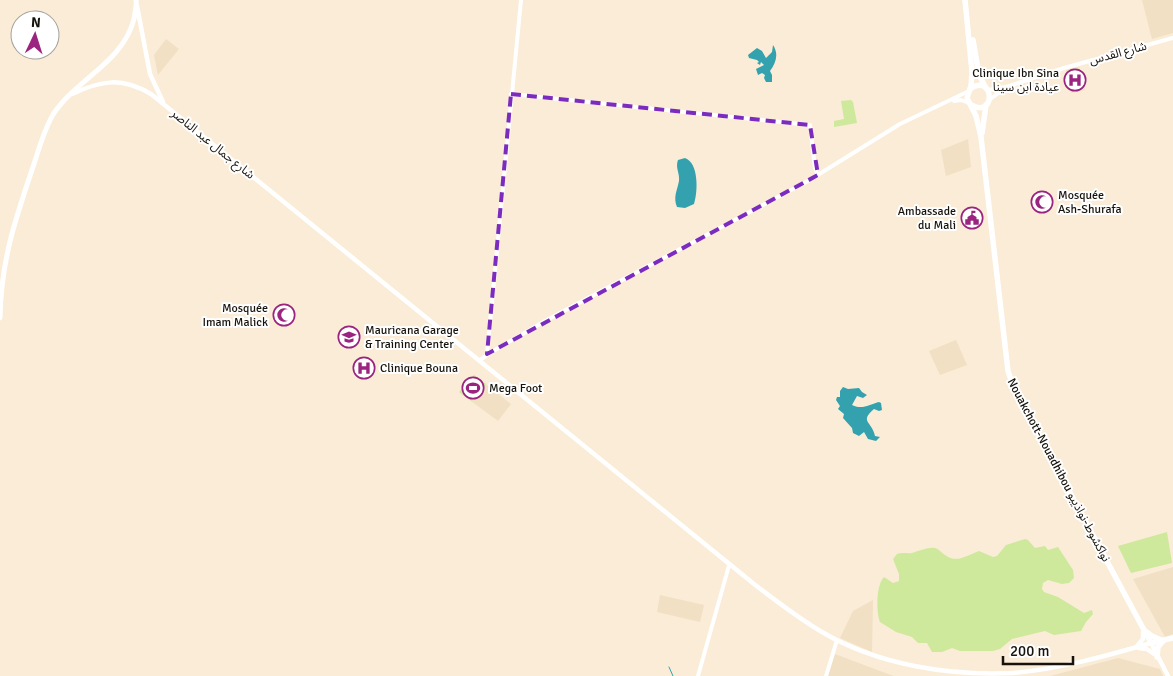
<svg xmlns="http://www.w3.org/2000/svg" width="1173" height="676" font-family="Signika,'Noto Sans Arabic',sans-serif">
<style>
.built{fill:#f1e0c4}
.green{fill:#cee99b}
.water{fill:#33a2ae}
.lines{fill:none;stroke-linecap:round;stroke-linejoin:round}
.stream{stroke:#33a2ae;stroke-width:1}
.tertiary{stroke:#fff;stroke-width:4}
.secondary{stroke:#fff;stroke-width:4.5}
.primary{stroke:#fff;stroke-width:5}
.trunk{stroke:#fff;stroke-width:5.5}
.marked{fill:none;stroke:#7b2cbf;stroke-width:4;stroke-dasharray:10 6;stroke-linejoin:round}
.labels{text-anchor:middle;stroke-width:4;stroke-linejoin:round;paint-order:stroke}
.street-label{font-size:12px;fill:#17130c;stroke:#fff}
.poi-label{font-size:12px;fill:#17130c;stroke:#fff;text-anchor:start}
</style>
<rect width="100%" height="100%" fill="#faecd7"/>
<!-- built -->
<g class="built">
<path d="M 1142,0 L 1173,0 L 1173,33 L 1152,39 Z"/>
<path d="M 166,39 L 179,49 L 158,75 L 154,55 Z"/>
<path d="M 1079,67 L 1085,90 L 1071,93 L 1066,70 Z"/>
<path d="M 968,139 L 971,167 L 946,176 L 941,150 Z"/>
<path d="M 956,340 L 967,365 L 940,375 L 929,351 Z"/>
<path d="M 474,375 L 511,404 L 498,421 L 460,393 Z"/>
<path d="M 1173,567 L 1173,634 L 1165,637 L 1133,579 Z"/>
<path d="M 660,595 L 704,605 L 700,622 L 657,612 Z"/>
<path d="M 873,600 L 872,652 L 840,638 L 853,611 Z"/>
<path d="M 835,654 L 888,674 L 894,676 L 828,676 Z"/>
<path d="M 1118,658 L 1160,669 L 1163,676 L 1050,676 Z"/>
</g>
<!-- green -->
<g class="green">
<path d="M 851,100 L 853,102 L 857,123 L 834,127 L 834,121 L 844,119 L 841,101 Z"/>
<path d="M 474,375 L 486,384 L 472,401 L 459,392 Z"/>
<path d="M 1167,532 L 1172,563 L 1131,573 L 1118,546 Z"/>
<path d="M 1025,539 L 1028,540 L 1035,548 L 1045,546 L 1048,550 L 1058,547 L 1073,570 L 1074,578 L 1069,583 L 1062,584 L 1048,580 L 1043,583 L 1042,589 L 1044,592 L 1058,597 L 1084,613 L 1092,610 L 1093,614 L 1086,622 L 1081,631 L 1054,635 L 1045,631 L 1012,639 L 1000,649 L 993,651 L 960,651 L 952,648 L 942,652 L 932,652 L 927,643 L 918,643 L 912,637 L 896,632 L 880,622 C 876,612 876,585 884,577 L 893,583 L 899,581 L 899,574 L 893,559 L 897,554 C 902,552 907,554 912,553 C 919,551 928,547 935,548 C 939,549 942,553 945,555 C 957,564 967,555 979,551 L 993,557 L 997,556 L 1006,545 Z"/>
</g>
<!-- water -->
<g class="water">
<path d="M 773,45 C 779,54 776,63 770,71 L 772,75 L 772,82 L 766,82 L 764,78 L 765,75 L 762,73 L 758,75 L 756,69 L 764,65 L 761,62 L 760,65 L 757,63 L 759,62 L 757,60 L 749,58 L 748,55 L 757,48 L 762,51 L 766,58 L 772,52 Z"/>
<path d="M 685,158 C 699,163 698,192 694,204 L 685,208 L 677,207 C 673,197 677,191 679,181 C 680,173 675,168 678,160 Z"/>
<path d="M 843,387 L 848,389 L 859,388 L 862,392 L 867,395 L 863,398 L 857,396 L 852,405 C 863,410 868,405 879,402 L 881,403 L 882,410 L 879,411 L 874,409 C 859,422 872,421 875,436 L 880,437 L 876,441 L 868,439 L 864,432 L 859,436 L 853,433 L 852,428 L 843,418 L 844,414 L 838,409 L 840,406 L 836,400 L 837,397 L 840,397 L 840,391 Z"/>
</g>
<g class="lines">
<!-- stream -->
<path class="stream" d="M 669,667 L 673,676"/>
<!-- tertiary -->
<g class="tertiary">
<path d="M 988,90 L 1006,87 L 1064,68 L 1173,38"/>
<path d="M 511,94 L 810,125 L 815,168 L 818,175"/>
<path d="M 989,100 L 1004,89"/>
<path d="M 954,101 L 961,100 L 969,103"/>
<path d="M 487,354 L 521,0"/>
<path d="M 480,360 L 490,353 L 545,321 L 808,181 L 900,124 L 969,91"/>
<path d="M 698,676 L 728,569 L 730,564"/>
<path d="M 826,676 L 837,640"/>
</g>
<!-- secondary -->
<g class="secondary">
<path d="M 137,6 L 150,74 L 163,102"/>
<path d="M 72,94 C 102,80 122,77 151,94 L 754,584 C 776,601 798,618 822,632 C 878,665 949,676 1013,673 C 1060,669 1106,656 1151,643 L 1168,676"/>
<path d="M 1137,646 L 1143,639 L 1143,631"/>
<path d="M 1139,648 L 1147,649 L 1154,654"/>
</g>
<!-- primary -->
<path class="primary" d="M 0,318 C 1,261 15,220 33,167 C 39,149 44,129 54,113 C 77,79 123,62 134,19 C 135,12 137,6 136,0"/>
<!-- trunk -->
<g class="trunk">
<path d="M 965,0 L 972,72 L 971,86 L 967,98 L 976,116 L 981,137 L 1008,371 L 1014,389 L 1027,413 L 1151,643 L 1173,638"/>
<path d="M 973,40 L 979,75 L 986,88"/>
<path d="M 970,89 C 994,72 997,119 971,105"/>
<path d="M 982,133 L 986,105"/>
<path d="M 1145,631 L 1152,636 L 1163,641"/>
<path d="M 1157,657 L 1158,647 L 1163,641"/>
</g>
</g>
<!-- marked area -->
<path class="marked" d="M 511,94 L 810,125 L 818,175 L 487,354 Z"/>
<!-- icons -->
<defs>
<g id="hospital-ring" transform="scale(1.125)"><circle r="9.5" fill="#fff" stroke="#9a2480" stroke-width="1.5"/><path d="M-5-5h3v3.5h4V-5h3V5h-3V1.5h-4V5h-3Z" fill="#9a2480"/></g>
<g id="mosque-ring" transform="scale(1.125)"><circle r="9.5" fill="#fff" stroke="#9a2480" stroke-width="1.5"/><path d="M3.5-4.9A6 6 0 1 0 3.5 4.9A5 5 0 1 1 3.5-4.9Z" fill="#9a2480"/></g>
<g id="civic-ring" transform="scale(1.125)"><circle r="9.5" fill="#fff" stroke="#9a2480" stroke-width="1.5"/><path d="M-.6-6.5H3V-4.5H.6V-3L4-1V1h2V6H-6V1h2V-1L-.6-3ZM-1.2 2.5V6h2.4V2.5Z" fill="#9a2480"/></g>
<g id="university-ring" transform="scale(1.125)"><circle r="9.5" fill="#fff" stroke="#9a2480" stroke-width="1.5"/><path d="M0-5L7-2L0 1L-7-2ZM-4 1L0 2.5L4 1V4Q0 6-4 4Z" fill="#9a2480"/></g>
<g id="stadium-ring" transform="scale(1.125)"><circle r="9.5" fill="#fff" stroke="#9a2480" stroke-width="1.5"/><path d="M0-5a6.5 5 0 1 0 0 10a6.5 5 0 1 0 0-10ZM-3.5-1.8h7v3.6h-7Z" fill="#9a2480"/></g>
</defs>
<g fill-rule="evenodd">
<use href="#hospital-ring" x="1075" y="80"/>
<use href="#mosque-ring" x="1042" y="202"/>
<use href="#civic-ring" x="972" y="218"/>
<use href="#mosque-ring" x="284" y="315"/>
<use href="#university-ring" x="349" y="337"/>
<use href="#hospital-ring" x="364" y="368"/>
<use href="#stadium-ring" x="473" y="388"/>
</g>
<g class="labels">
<!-- street labels -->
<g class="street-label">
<text transform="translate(1118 53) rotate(-15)" y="4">شارع القدس</text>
<text transform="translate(213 144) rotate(39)" y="4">شارع جمال عبد الناصر</text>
<text transform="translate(1059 470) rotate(62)" y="4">Nouakchott-Nouadhibou نواكشوط-نواذيبو</text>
</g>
<!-- poi labels -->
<g class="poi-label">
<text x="1059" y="77" text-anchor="end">Clinique Ibn Sina<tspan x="1059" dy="14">عيادة ابن سينا</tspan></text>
<text x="1058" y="199">Mosquée<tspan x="1058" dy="14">Ash-Shurafa</tspan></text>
<text x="956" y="215" text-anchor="end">Ambassade<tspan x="956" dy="14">du Mali</tspan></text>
<text x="268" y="312" text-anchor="end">Mosquée<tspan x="268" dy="14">Imam Malick</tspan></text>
<text x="365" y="334">Mauricana Garage<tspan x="365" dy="14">&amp; Training Center</tspan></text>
<text x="380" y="372">Clinique Bouna</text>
<text x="489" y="392">Mega Foot</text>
</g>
</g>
<!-- north arrow -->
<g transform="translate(35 35) rotate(4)"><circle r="24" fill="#ffffff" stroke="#a2a19e"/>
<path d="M0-4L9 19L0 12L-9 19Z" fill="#9a2480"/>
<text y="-8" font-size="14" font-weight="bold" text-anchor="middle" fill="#17130c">N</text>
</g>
<!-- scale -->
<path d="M1003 656v8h70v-8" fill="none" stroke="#17130c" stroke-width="2.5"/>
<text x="1010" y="656" font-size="15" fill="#17130c" stroke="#ffffff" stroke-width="4" paint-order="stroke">200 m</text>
</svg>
